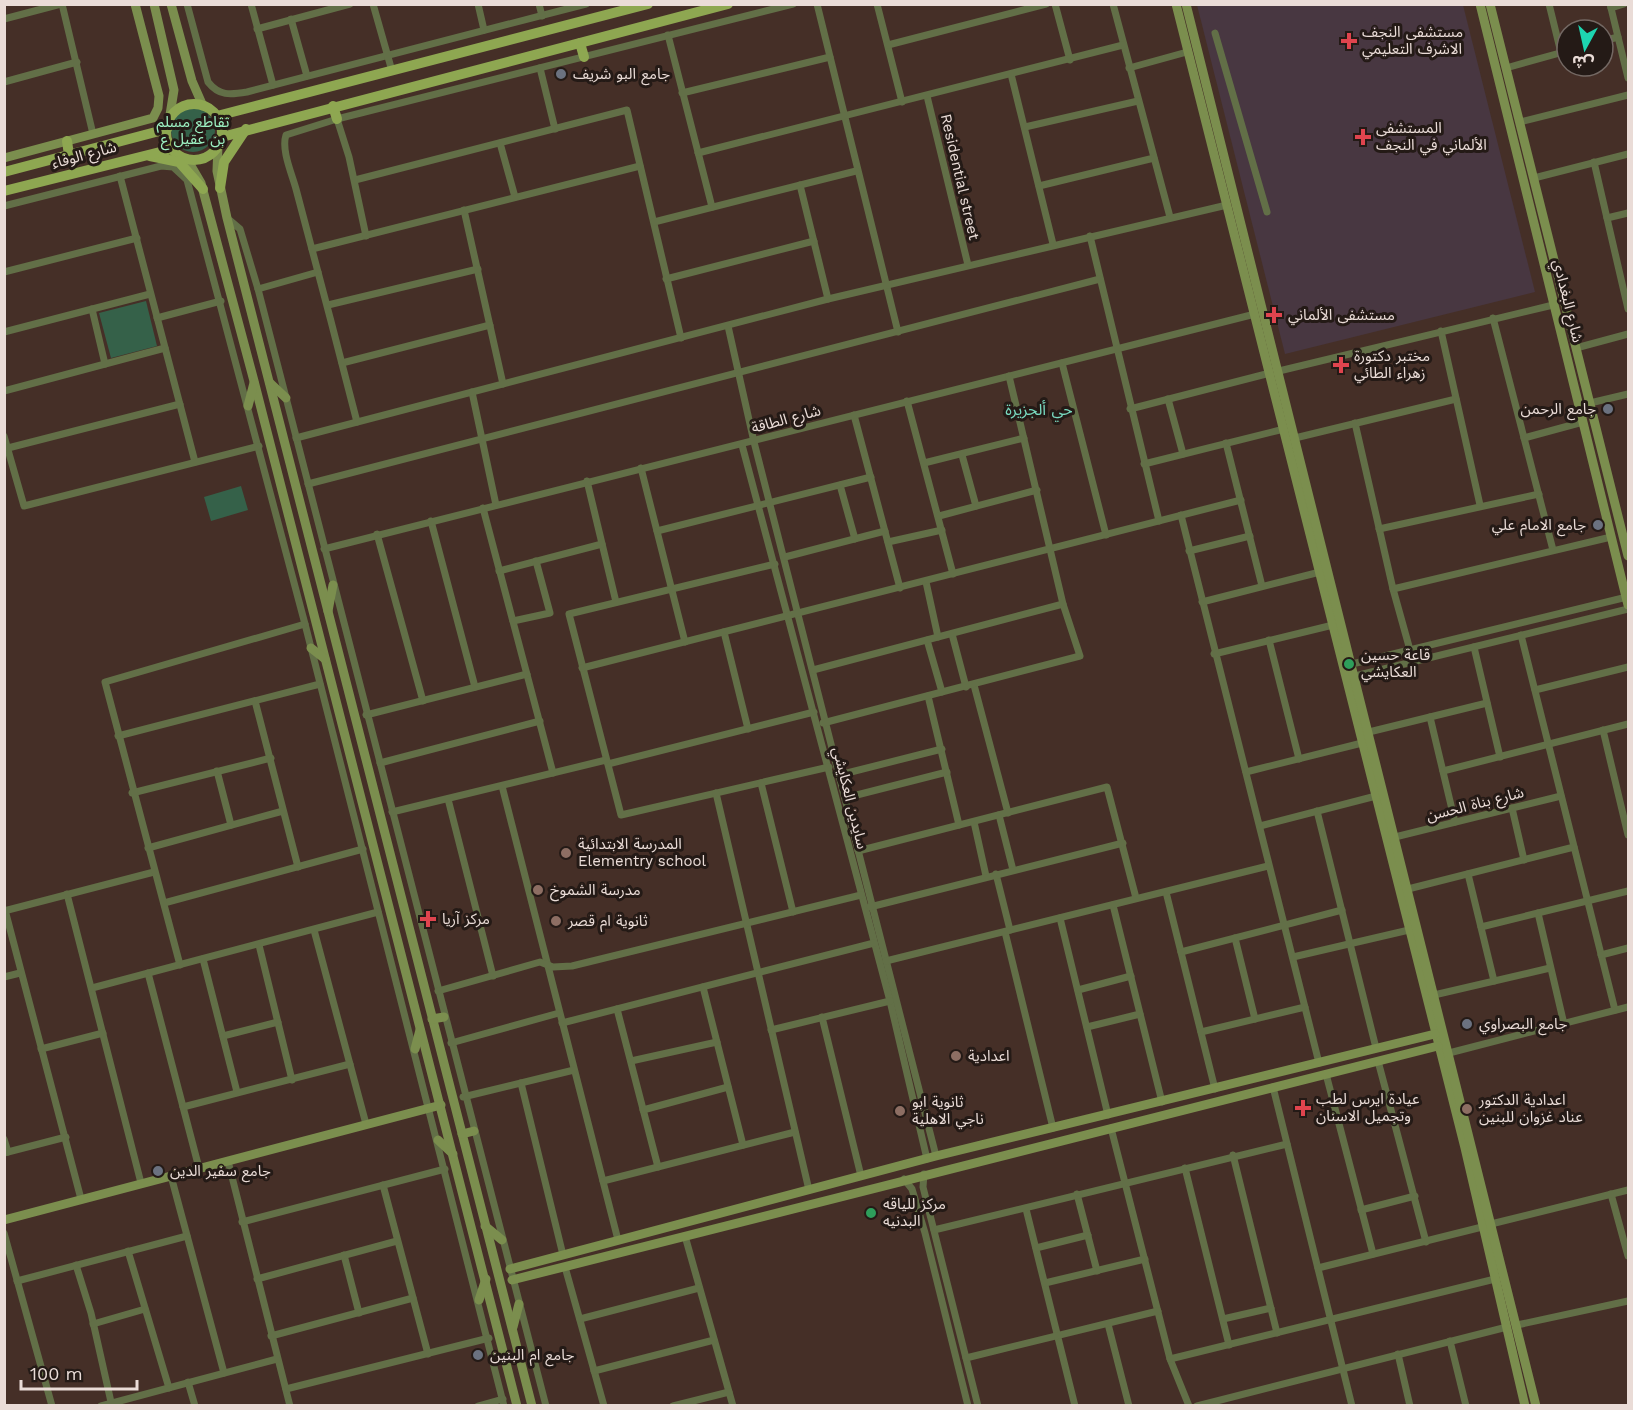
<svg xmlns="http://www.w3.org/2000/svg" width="1633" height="1410" font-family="'Work Sans','Noto Sans Arabic',sans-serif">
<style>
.medical{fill:#483741}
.green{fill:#356149}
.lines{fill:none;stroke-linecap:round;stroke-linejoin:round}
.street{stroke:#626f47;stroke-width:7}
.secondary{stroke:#7b8e4e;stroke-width:9}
.primary{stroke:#8ea751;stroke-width:10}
.health-dot{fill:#e0444e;stroke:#241a16;stroke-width:2}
.worship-dot{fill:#6b7280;stroke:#241a16;stroke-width:2}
.leisure-dot{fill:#2e9e5b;stroke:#241a16;stroke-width:2}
.education-dot{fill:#8d6e63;stroke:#241a16;stroke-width:2}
.labels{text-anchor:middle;stroke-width:6;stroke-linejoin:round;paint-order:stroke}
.poi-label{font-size:15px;fill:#eadcd7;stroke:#241a16;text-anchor:start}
.park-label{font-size:15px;fill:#9df2c3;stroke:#241a16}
.street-label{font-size:15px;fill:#eadcd7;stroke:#241a16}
.neighbourhood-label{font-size:16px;fill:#79dac0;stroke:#241a16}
</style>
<rect width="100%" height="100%" fill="#452f27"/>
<!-- medical -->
<path class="medical" d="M 1197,5 L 1463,5 L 1535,292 L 1285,354 Z"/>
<!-- green -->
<g class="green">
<circle cx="193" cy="130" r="22"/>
<path d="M 146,301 L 157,346 L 111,358 L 99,313 Z"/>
<path d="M 241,486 L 248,510 L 211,521 L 204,497 Z"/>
</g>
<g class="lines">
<!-- street -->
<g class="street">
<path d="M 62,4 L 93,134"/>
<path d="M 187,4 L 208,82 C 219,96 230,95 247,92 L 586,4"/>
<path d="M 251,4 L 273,85"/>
<path d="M 373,4 L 392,71"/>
<path d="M 478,4 L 484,30"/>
<path d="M 539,4 L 542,16"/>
<path d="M 817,4 L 898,332"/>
<path d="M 877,4 L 902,102"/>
<path d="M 1055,4 L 1070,60"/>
<path d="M 1113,4 L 1170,217"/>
<path d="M 1549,4 L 1561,53"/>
<path d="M 1610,4 L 1628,78"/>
<path d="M 1611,8 L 1624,4"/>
<path d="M 4,19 L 61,4"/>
<path d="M 291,19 L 307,76"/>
<path d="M 257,29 L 350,4"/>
<path d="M 1215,33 L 1267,212"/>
<path d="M 668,35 L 712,207"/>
<path d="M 1603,41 L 1618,37"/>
<path d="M 888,45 L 1046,4"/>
<path d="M 540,68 L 555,129"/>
<path d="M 1129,68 L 1187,52"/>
<path d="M 1506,68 L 1567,51"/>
<path d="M 1011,74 L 1053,244"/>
<path d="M 4,82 L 77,62"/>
<path d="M 682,93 L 830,57"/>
<path d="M 927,96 L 968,265"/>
<path d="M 337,119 L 793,4"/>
<path d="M 1520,122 L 1628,95"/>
<path d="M 1025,127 L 1138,101"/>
<path d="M 500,143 L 515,197"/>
<path d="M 698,153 L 1123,45"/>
<path d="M 1594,162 L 1628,309"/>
<path d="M 120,176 L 195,462"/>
<path d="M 1534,178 L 1628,154"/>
<path d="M 355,180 L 627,110 L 681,338"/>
<path d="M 800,185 L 828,299"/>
<path d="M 1039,186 L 1154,158"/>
<path d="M 4,206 L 161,166 L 173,167 L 187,180 L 305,624 L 504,1406"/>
<path d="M 464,210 L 503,384"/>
<path d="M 227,218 L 240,229 L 258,289 L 546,1406"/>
<path d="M 1607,218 L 1628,213"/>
<path d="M 654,222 L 856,171"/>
<path d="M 1090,236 L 1159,521"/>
<path d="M 312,249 L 640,166"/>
<path d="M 4,272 L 137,238"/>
<path d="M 666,279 L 814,241"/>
<path d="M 258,289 L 318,272"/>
<path d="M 328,305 L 478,269"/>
<path d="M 92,309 L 105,364"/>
<path d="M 157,318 L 221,301"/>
<path d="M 1493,318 L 1553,550"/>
<path d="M 728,326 L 754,442 L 936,1156"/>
<path d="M 1441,331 L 1480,505"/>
<path d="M 4,332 L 150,294"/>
<path d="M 1576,348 L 1628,334"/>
<path d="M 342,363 L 490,325"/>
<path d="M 1062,363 L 1106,535"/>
<path d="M 1279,371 L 1553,305"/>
<path d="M 4,391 L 165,348"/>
<path d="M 472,392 L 496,505"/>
<path d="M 1168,399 L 1183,454"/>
<path d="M 907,401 L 953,574"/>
<path d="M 1590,403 L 1628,394"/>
<path d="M 1130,409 L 1270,373"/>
<path d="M 854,415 L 900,588"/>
<path d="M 357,422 C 337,344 317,267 296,189 C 292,174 281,150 286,135 L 337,119 L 349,157 L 366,236"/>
<path d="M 1355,423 L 1393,589 L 1410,650"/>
<path d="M 4,436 L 24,506 L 259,446"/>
<path d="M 296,438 L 828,299 L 1227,205"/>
<path d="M 1295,438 L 1456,399"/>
<path d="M 1524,438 L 1583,422"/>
<path d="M 1226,443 L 1262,586"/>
<path d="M 742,445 L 890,1001 L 927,1159"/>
<path d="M 8,448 L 180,404"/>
<path d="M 962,455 L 976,506"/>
<path d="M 924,463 L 1024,438"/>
<path d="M 1144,464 L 1284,429"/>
<path d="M 641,468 L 685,642"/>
<path d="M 587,481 L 616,602"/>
<path d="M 308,484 L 1100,279"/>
<path d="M 840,485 L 855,539"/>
<path d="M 483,508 L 553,773"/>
<path d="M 1181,515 L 1319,1063"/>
<path d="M 939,516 L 1037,490"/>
<path d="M 431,521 L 475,687"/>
<path d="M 1379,529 L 1539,494"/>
<path d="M 657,531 L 871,477"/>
<path d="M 377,534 L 423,701"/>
<path d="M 888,542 L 942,530"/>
<path d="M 324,549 L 1255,314"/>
<path d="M 1189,551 L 1250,536"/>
<path d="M 785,557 L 885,531"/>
<path d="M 775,564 L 569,614 L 621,815 L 829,767"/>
<path d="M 499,571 L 602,544"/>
<path d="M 926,582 L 938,637"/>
<path d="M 1393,589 L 1611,537"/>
<path d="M 1202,602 L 1320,572"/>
<path d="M 513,621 L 550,613 L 536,561"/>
<path d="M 724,632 L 748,729"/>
<path d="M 952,634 L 966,687"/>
<path d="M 1521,635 L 1615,1010"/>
<path d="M 927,640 L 942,692"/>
<path d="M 1269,640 L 1299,759"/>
<path d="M 1474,647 L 1500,757"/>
<path d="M 1214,654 L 1333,625"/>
<path d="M 1352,664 L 1627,597"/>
<path d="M 582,668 L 1241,500"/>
<path d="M 813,670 L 1063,604"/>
<path d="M 1355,676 L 1628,609"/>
<path d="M 974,685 L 1008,813"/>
<path d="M 1535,690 L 1628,667"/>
<path d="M 928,696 L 959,825"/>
<path d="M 255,701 L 298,867"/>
<path d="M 366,715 L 527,674"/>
<path d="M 1430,717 L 1455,822"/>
<path d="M 823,723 L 1080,656 L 1063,604 L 1009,376"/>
<path d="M 1603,730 L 1628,835"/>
<path d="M 1369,732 L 1487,703"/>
<path d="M 118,736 L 320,684"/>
<path d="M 380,763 L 540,721"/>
<path d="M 608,764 L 814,712"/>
<path d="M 217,771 L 231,825"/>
<path d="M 1443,771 L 1628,724"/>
<path d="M 1246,772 L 1362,743"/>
<path d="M 839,775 L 942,749"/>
<path d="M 761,783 L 793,912"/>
<path d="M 502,786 L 618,1240"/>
<path d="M 132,793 L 271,758"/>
<path d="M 716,793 L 809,1190"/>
<path d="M 845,798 L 947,772"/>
<path d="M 448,799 L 493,976"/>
<path d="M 1512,808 L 1524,860"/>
<path d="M 1317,811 L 1376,1048"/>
<path d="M 392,812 L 606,760"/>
<path d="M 999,815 L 1013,870"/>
<path d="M 974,822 L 986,876"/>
<path d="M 1260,826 L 1376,796"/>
<path d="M 1395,837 L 1561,796"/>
<path d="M 148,848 L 283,811"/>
<path d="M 858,851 L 1107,787 L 1136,898"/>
<path d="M 996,874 L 1010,930"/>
<path d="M 1468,874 L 1494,981"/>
<path d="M 1408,889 L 1574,847"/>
<path d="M 1166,892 L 1215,1089"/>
<path d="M 67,894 L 141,1183"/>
<path d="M 164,903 L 363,849"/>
<path d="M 1113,905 L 1162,1102"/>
<path d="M 870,907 L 1123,843"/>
<path d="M 5,910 L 81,1199"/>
<path d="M 4,911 L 154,872"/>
<path d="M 1538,913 L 1564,1024"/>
<path d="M 1060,918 L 1108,1115"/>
<path d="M 1481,927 L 1628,891"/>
<path d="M 314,930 L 366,1124"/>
<path d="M 1005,932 L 1053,1128"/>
<path d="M 1235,938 L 1255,1019"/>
<path d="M 259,945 L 292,1080"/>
<path d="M 1181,952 L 1342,910"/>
<path d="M 1601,955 L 1628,948"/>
<path d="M 1293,957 L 1409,930"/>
<path d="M 203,959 L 237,1092"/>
<path d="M 886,961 L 1268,866"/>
<path d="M 180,965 L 105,682 L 305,624"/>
<path d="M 148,973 L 199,1168"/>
<path d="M 4,977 L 20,973"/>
<path d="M 703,987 L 743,1145"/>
<path d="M 92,988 L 378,912"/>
<path d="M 1078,990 L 1131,976"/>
<path d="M 438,991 L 540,962 L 553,967 L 572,966 L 861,895"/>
<path d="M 1434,995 L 1550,968"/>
<path d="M 617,1009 L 658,1167"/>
<path d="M 822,1017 L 861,1176"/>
<path d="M 562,1023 L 874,943"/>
<path d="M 1087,1027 L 1140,1014"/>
<path d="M 771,1030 L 890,1001"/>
<path d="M 1201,1032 L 1305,1007"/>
<path d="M 223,1036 L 278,1022"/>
<path d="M 451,1043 L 559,1013"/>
<path d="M 41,1049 L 103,1033"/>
<path d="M 1449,1053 L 1628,1007"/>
<path d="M 631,1061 L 717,1042"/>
<path d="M 1378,1061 L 1426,1242"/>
<path d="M 1326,1074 L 1373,1254"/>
<path d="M 521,1083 L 563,1255"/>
<path d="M 1273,1087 L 1352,1406"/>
<path d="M 463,1097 L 574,1070"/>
<path d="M 183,1107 L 350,1064"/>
<path d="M 643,1110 L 728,1087"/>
<path d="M 1111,1128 L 1170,1359 L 1189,1406"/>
<path d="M 4,1139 L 8,1152"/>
<path d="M 4,1153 L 66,1137"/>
<path d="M 1233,1155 L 1277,1333"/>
<path d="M 228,1161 L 290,1406"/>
<path d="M 1185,1168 L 1229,1345"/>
<path d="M 924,1174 L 923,1187 L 978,1406"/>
<path d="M 171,1176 L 224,1373"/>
<path d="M 904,1179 L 912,1189 L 925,1233 L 968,1406"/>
<path d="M 603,1181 L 795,1132"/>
<path d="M 383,1185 L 428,1354"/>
<path d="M 1077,1194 L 1097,1271"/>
<path d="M 1611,1194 L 1628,1256"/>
<path d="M 1026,1209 L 1075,1406"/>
<path d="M 1361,1210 L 1415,1196"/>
<path d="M 242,1222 L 445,1169"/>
<path d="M 1491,1224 L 1628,1190"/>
<path d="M 934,1230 L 1287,1144"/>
<path d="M 4,1233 L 52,1406"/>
<path d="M 685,1236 L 733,1406"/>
<path d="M 1036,1248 L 1088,1235"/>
<path d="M 128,1251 L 169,1388"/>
<path d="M 344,1255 L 359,1313"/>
<path d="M 76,1265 L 91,1313 L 111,1402"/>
<path d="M 565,1267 L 604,1406"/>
<path d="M 1318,1268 L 1482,1227"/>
<path d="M 257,1279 L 397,1241"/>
<path d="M 17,1281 L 187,1236"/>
<path d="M 1045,1283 L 1145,1259"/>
<path d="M 580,1319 L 699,1288"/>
<path d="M 1223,1319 L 1271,1308"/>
<path d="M 93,1324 L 145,1309"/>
<path d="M 1108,1324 L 1129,1406"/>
<path d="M 1517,1325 L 1628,1301"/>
<path d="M 271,1336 L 413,1298"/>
<path d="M 1450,1341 L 1466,1406"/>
<path d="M 1398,1354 L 1410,1406"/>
<path d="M 966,1358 L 1158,1311"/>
<path d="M 1170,1359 L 1495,1279"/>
<path d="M 594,1371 L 714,1340"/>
<path d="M 188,1382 L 195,1406"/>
<path d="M 286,1389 L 489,1338"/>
<path d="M 101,1406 L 277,1359"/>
<path d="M 478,1406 L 503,1399"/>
<path d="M 673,1406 L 729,1392"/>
<path d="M 1197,1406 L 1507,1327"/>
</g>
<!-- secondary -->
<g class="secondary">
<path d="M 154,4 L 174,90 L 169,121"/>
<path d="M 171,4 L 192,81 L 203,106"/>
<path d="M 1176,4 L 1465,1148 L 1525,1406"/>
<path d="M 1186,4 L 1536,1406"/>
<path d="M 1480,4 L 1628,605"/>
<path d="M 1490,4 L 1628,556"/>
<path d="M 218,146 L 217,171 L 227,218 L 532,1406"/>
<path d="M 4,158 L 153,118 L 158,108 L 159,96 L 135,4"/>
<path d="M 187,159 L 201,183 L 254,381 L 517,1406"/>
<path d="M 270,383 L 286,398"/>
<path d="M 248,406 L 254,383"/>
<path d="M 328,611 L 333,585"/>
<path d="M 311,648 L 325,659"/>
<path d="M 432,1019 L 444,1017"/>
<path d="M 415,1049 L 420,1030"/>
<path d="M 462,1134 L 474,1131"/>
<path d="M 438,1140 L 453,1154"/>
<path d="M 4,1220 L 441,1105"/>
<path d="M 485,1226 L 502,1240"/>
<path d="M 510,1269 L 936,1156 L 1435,1034"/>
<path d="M 512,1280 L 1438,1046"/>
<path d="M 479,1300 L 486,1279"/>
<path d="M 513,1327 L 519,1304"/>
</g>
<!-- primary -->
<g class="primary">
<path d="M 580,43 L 584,57"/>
<circle cx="194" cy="132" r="28"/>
<path d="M 333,106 L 337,119"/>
<path d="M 217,116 L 648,4"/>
<path d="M 222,137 L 728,4"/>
<path d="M 67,141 L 69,155"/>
<path d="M 150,156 L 179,162 L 203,189"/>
<path d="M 4,172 L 167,129"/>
<path d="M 220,188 L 224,162 L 246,129"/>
<path d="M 4,191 L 172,149"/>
</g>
</g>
<!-- markers -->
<g class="health-dot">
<path d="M1346 32h6v6h6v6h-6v6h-6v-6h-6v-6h6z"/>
<path d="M1360 128h6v6h6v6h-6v6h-6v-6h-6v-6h6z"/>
<path d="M1271 306h6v6h6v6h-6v6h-6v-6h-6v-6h6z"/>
<path d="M1338 356h6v6h6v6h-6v6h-6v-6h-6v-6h6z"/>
<path d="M425 910h6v6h6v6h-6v6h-6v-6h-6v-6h6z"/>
<path d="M1300 1099h6v6h6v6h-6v6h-6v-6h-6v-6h6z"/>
</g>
<g class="worship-dot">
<circle cx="561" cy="74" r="6"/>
<circle cx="1608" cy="409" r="6"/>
<circle cx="1598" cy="525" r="6"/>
<circle cx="1467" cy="1024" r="6"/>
<circle cx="158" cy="1171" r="6"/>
<circle cx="478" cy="1355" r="6"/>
</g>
<g class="leisure-dot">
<circle cx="1349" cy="664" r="6"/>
<circle cx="871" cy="1213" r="6"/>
</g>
<g class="education-dot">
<circle cx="566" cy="853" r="6"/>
<circle cx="538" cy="890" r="6"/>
<circle cx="556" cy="921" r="6"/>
<circle cx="956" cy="1056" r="6"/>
<circle cx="1467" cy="1109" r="6"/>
<circle cx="900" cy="1111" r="6"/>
</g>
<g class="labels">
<!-- poi labels -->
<g class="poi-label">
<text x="1362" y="37">مستشفى النجف<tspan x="1362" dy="17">الاشرف التعليمي</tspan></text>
<text x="573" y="79">جامع البو شريف</text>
<text x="1376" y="133">المستشفى<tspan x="1376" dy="17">الألماني في النجف</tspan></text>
<text x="1288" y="320">مستشفى الألماني</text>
<text x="1354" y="361">مختبر دكتورة<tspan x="1354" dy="17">زهراء الطائي</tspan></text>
<text x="1596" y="414" text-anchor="end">جامع الرحمن</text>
<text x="1586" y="530" text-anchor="end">جامع الامام علي</text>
<text x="1361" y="660">قاعة حسين<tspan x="1361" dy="17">العكايشي</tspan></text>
<text x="578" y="849">المدرسة الابتدائية<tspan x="578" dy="17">Elementry school</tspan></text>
<text x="550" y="895">مدرسة الشموخ</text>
<text x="442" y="924">مركز آريا</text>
<text x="568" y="926">ثانوية ام قصر</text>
<text x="1479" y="1029">جامع البصراوي</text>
<text x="968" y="1061">اعدادية</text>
<text x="1316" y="1104">عيادة ايرس لطب<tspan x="1316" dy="17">وتجميل الاسنان</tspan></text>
<text x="1479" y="1105">اعدادية الدكتور<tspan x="1479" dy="17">عناد غزوان للبنين</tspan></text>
<text x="912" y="1107">ثانوية ابو<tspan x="912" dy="17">ناجي الاهلية</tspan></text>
<text x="170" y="1176">جامع سفير الدين</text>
<text x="883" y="1209">مركز للياقه<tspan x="883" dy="17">البدنيه</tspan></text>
<text x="490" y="1360">جامع ام البنين</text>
</g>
<!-- park labels -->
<g class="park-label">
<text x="193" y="127">تقاطع مسلم<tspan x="193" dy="17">بن عقيل ع</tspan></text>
</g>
<!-- street labels -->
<g class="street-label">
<text transform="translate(84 155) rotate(-15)" y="5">شارع الوفاء</text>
<text transform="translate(960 177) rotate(77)" y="5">Residential street</text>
<text transform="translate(1568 301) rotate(76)" y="5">شارع البغدادي</text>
<text transform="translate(786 419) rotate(-15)" y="5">شارع الطاقة</text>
<text transform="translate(850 798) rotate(76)" y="5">سايدين العكايشي</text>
<text transform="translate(1475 804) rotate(-14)" y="5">شارع بناة الحسن</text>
</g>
<!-- neighbourhood labels -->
<g class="neighbourhood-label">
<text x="1039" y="415">حي ألجزيرة</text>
</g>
</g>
<!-- border -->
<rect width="1633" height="1410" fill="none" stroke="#eadcd7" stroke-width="12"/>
<!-- north arrow -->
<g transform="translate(1585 48) rotate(188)"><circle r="28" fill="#241a16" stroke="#736863" stroke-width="1.5"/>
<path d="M0-4.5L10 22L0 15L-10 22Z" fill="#1dd5b1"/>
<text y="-9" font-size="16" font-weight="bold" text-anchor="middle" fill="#eadcd7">ش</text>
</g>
<!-- scale -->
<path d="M21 1380v9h116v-9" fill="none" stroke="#eadcd7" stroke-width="3"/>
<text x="30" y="1380" font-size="18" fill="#eadcd7" stroke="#241a16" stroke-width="4.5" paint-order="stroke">100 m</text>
</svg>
